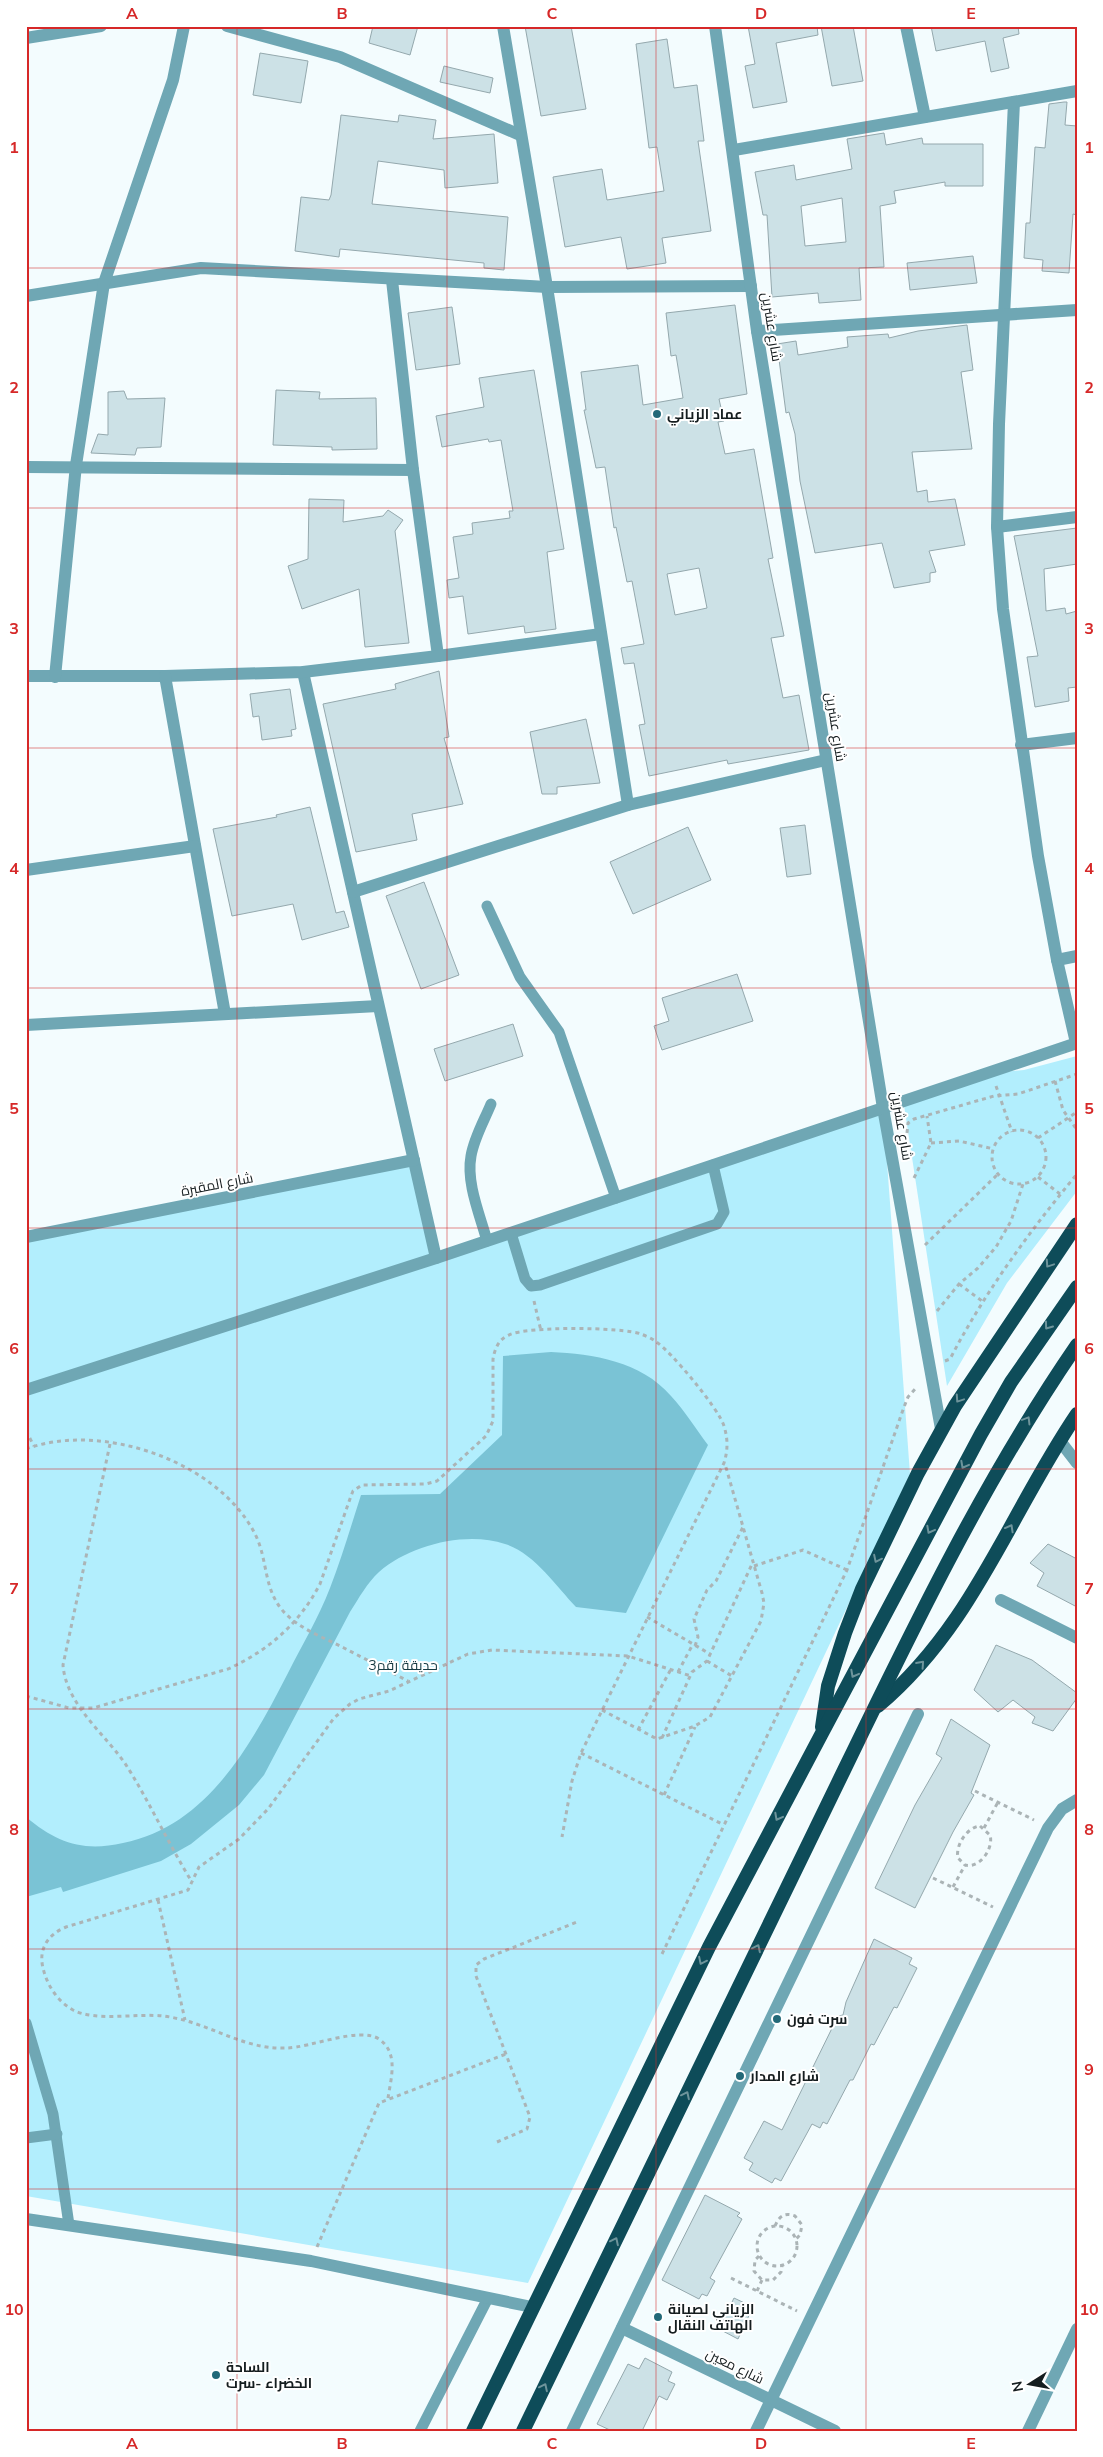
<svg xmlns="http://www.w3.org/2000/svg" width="1103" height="2457" font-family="Mulish,Cairo,sans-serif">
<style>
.green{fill:#b2eefd}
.water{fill:#7ac3d5}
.building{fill:#cce1e6;stroke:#94a8ad;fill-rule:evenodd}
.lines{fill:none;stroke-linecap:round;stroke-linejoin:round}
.path{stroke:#abb4b6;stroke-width:3;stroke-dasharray:4 4;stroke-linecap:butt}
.service{stroke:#6fa7b4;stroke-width:11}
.minor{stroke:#6fa7b4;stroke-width:12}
.tertiary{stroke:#6fa7b4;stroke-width:12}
.trunk{stroke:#0e4c59;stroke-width:14}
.oneway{stroke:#6e949b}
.grid{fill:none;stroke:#d62828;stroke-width:1;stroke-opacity:0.55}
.poi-dot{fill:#236978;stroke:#fff;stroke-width:2}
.labels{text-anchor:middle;stroke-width:4;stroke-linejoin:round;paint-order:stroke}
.street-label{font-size:14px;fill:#151d1f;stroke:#fff}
.poi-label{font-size:14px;font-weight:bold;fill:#151d1f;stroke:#fff;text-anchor:start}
.park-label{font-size:14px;fill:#173b43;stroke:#fff}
.neatline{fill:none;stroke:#d62828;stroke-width:2}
.grid-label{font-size:16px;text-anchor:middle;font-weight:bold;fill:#d62828}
</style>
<rect width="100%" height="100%" fill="#f3fcfe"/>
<!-- green -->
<g class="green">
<path d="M 1077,1056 L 1077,1191 L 1007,1283 L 947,1386 L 904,1105 L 1003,1072 L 1024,1070 Z"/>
<path d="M 883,1108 L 910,1474 L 528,2283 L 26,2196 L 26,1237 L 414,1160 L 436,1258 Z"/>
</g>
<!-- water -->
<path class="water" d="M 551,1352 C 593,1354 641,1361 671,1396 C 685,1411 696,1429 708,1445 L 626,1613 L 576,1607 C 556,1586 534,1553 505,1544 C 466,1531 410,1545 379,1572 C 367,1583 359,1598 350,1612 L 264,1775 L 239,1805 L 191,1844 L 161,1861 L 63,1892 L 61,1887 L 26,1897 L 26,1817 C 57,1843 83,1852 123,1843 C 208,1826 252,1743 288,1673 C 302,1645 319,1617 330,1588 C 342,1557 351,1526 361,1495 L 440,1494 L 502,1435 L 503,1356 Z"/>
<!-- building -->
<g class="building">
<path d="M 373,26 L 418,26 L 410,55 L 369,43 Z"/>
<path d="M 525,26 L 571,26 L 586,109 L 541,116 Z"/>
<path d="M 748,26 L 817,26 L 818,35 L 776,43 L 787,102 L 753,108 L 745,66 L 755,64 Z"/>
<path d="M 821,26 L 853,26 L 863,81 L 832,86 Z"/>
<path d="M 931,26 L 1018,26 L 1019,34 L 1003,38 L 1009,68 L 991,72 L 985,41 L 936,51 Z"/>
<path d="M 667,39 L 674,88 L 697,85 L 704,141 L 698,141 L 711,231 L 662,238 L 666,263 L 627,269 L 621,237 L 565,247 L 553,177 L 602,169 L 607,200 L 664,191 L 657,147 L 649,148 L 636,44 Z"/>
<path d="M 260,53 L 308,61 L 301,103 L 253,95 Z"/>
<path d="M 444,66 L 493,78 L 490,93 L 440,82 Z"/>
<path d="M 1064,102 L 1067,102 L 1065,125 L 1077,126 L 1077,215 L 1073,214 L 1069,273 L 1042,271 L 1043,260 L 1024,258 L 1026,223 L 1030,223 L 1035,147 L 1045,148 L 1049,104 Z"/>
<path d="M 341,115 L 398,122 L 399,115 L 436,120 L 433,139 L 494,134 L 498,183 L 445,188 L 444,170 L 378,161 L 372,204 L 508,217 L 504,270 L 484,268 L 484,263 L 340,249 L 339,257 L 295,251 L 301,197 L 329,200 L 331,195 Z"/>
<path d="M 884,133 L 886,145 L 922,138 L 923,144 L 983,144 L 983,186 L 945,186 L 945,182 L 894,191 L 896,203 L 880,206 L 884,267 L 859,268 L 861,300 L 819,303 L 818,293 L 772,297 L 767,215 L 763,215 L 755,172 L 794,165 L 796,180 L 852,169 L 847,139 ZM 842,198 L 846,242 L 805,246 L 801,206 Z"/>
<path d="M 973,256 L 977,283 L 910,290 L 907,263 Z"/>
<path d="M 735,305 L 747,394 L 719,399 L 724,421 L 718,422 L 725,454 L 754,449 L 773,558 L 768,559 L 784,636 L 771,638 L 783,698 L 799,695 L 809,750 L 728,764 L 727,760 L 649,776 L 639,725 L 645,724 L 634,663 L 624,664 L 621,648 L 644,644 L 632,581 L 627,582 L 616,527 L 614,528 L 605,467 L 596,468 L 584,410 L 586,410 L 581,372 L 638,365 L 643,405 L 683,398 L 676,355 L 671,356 L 666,313 ZM 699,568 L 707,608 L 675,615 L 667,574 Z"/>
<path d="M 452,307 L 460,364 L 416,370 L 408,313 Z"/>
<path d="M 967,325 L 973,370 L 961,372 L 972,449 L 912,452 L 917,492 L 927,490 L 928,502 L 955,499 L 965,545 L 929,551 L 936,572 L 930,573 L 930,582 L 894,588 L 882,543 L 815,553 L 800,481 L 795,434 L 789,412 L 786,413 L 777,344 L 796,341 L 798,355 L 848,347 L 847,337 L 888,334 L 889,338 L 918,331 Z"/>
<path d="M 534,370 L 564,549 L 547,552 L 556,629 L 525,633 L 524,626 L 468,634 L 463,596 L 449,598 L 447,580 L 459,578 L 453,537 L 473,534 L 472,523 L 510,518 L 509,511 L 513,511 L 501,440 L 489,442 L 488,439 L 442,447 L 436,416 L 484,407 L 479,378 Z"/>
<path d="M 276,390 L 320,392 L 319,399 L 376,398 L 377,449 L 332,450 L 332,447 L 273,445 Z"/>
<path d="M 124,391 L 127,399 L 165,398 L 161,447 L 137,448 L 135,455 L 91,453 L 98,434 L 108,435 L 108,392 Z"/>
<path d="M 309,499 L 344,500 L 343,522 L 383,516 L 388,510 L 403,520 L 395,531 L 409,643 L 365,647 L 359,589 L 302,609 L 288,566 L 308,559 Z"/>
<path d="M 1077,528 L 1077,564 L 1044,569 L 1046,611 L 1065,608 L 1066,614 L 1077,611 L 1077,687 L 1068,688 L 1069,701 L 1035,707 L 1027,657 L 1038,656 L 1014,536 Z"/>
<path d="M 439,671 L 449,737 L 444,738 L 463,804 L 412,814 L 417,840 L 356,852 L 323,704 L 396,689 L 395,684 Z"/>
<path d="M 290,689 L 296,729 L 291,730 L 292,736 L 262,740 L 259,716 L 253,717 L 250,694 Z"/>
<path d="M 586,719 L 600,783 L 557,787 L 557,794 L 542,794 L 530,732 Z"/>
<path d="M 310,807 L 336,913 L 344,911 L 349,927 L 302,940 L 293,904 L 232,916 L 213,829 L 277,817 L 276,815 Z"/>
<path d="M 805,825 L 811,874 L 787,877 L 780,828 Z"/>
<path d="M 688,827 L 711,880 L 633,914 L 610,862 Z"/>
<path d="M 424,882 L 459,975 L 421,989 L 386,896 Z"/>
<path d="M 737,974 L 753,1021 L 662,1050 L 654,1026 L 669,1021 L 662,998 Z"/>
<path d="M 513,1024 L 523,1056 L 445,1081 L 434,1049 Z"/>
<path d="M 1048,1544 L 1077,1559 L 1077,1607 L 1037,1586 L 1044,1573 L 1030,1563 Z"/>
<path d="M 996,1645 L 1032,1660 L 1077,1693 L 1077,1698 L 1053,1731 L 1032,1723 L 1035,1717 L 1013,1700 L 998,1712 L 974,1690 Z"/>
<path d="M 951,1719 L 990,1745 L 971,1793 L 974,1795 L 953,1832 L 915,1908 L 875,1888 L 915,1805 L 942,1758 L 936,1754 Z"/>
<path d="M 874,1939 L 912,1958 L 909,1964 L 917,1968 L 897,2008 L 894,2007 L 874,2045 L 871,2044 L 853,2080 L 850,2080 L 827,2124 L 823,2122 L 820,2128 L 812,2124 L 781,2181 L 775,2178 L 772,2183 L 749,2170 L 753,2163 L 744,2158 L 764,2121 L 782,2130 L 838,2016 L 843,2015 L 846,2002 Z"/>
<path d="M 705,2195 L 740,2213 L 737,2216 L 742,2219 L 710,2278 L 715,2281 L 707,2296 L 702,2294 L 699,2299 L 662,2280 Z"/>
<path d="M 734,2298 L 753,2307 L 738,2339 L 719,2329 Z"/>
<path d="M 645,2358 L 672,2372 L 668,2381 L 675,2384 L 667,2400 L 659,2396 L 642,2431 L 612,2431 L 597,2424 L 628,2364 L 639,2369 Z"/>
</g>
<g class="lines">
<!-- path -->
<g class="path">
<path d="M 1055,1081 L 1063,1110 L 1077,1130"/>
<path d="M 996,1086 L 1012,1132"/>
<circle cx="1019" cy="1157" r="27"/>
<path d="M 907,1133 L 908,1123 L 914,1119 L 994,1096 L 1018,1094 L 1077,1074"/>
<path d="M 1038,1138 L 1077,1112"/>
<path d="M 931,1143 L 959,1141 L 994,1149"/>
<path d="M 1038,1177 L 1060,1194"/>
<path d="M 914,1178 L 931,1143 L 927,1116"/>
<path d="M 925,1245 L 998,1174"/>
<path d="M 959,1284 L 982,1301"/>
<path d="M 534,1301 L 541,1331"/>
<path d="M 937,1311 L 959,1284 L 978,1268 L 996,1247 L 1011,1221 L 1023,1184"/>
<path d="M 945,1361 L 950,1359 C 985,1292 1029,1232 1077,1174"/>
<path d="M 26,1431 L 34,1446"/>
<path d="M 110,1444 L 63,1665 C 66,1706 108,1736 128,1768 C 151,1805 169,1845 192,1882"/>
<path d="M 26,1449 C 101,1421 218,1461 255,1534 C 268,1559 263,1588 283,1611 C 299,1629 323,1637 344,1648 C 365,1659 387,1670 408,1681"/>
<path d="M 754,1566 L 803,1550 L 847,1570"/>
<path d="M 647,1617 L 710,1654"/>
<path d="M 695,1646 L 698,1637 L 694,1619 L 707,1590 L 716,1581 L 743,1527"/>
<path d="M 707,1661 L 732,1676"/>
<path d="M 678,1672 L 693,1644"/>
<path d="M 26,1696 L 69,1708 L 93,1708 L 228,1669 C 269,1650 299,1624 320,1584 L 351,1496 L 353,1491 L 362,1485 L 426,1484 L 437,1481 L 486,1436 L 493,1421 L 493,1359 C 495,1348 499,1339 509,1335 C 526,1326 623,1327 641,1334 C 646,1336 651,1338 655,1341 C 670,1350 719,1409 724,1426 C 728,1439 728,1450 724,1463 L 581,1753 L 572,1781 L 562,1837"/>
<path d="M 602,1710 L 657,1739 L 695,1726 L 710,1717 L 761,1621 L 764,1603 L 762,1593 L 725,1464"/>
<path d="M 638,1730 L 671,1669"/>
<path d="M 662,1738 L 692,1672 L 707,1661 L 753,1562"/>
<path d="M 581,1753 L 724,1825"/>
<path d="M 975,1791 L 1034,1820"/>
<path d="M 664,1795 L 695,1727"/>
<path d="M 980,1826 L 990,1835 C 994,1848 980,1869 965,1865 L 958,1858 C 955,1846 967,1827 980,1826 Z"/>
<path d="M 984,1828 L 998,1802"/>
<path d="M 933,1878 L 993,1907"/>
<path d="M 953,1887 L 965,1865"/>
<path d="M 158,1900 L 185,2020"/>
<path d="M 662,1954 L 847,1570 L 904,1407 L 908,1397 L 916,1388"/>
<path d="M 388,2098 C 391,2078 399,2053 379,2039 C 359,2026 310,2048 286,2048 C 242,2050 207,2021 163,2016 C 137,2013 96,2022 73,2010 C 57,2001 47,1985 43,1968 C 38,1948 49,1934 66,1927 L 188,1890 L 199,1867 L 239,1839 L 268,1809 L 334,1718 L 350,1704 L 359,1699 L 389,1691 L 468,1654 L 492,1650 L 628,1656 L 691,1676"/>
<path d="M 497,2142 L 527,2129 L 530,2117 L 476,1976 L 476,1965 L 484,1959 L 577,1922"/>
<circle cx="777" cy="2246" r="20"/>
<path d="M 775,2226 C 779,2216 785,2212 795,2216 L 802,2225 L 800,2235 L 796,2239"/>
<path d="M 317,2247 L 379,2103 L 506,2054"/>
<path d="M 759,2256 L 755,2260 L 754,2271 L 762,2280 L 773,2280 L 781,2272 L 782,2266"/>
<path d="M 731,2278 L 797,2311"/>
<path d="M 757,2291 L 762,2280"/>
</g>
<!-- service -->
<g class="service">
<path d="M 487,906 L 520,977 L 559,1032 L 616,1198"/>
<path d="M 511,1233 L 525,1279 L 531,1286 L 540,1285 L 717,1224 L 724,1212 L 713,1165"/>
<path d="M 487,1241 C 480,1215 466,1183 471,1156 C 474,1138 484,1121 491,1104"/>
<path d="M 26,2023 L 53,2114 L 69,2225"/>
<path d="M 26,2138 L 57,2134"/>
<path d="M 420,2431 L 488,2298"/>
</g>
<!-- minor -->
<g class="minor">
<path d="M 227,26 L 340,57 L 520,135"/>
<path d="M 503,26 L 547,287 L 628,805"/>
<path d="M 906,26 L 925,117"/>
<path d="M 26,38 L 101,26"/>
<path d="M 1014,102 L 999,424 L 997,527 L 1003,609 L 1038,856 L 1057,960 L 1076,1043"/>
<path d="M 734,150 L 1077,91"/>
<path d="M 392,280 L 413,470 L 438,656"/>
<path d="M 26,296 L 201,268 L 547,287 L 751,286"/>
<path d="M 757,331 L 1077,310"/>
<path d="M 26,467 L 413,470"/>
<path d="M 997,527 L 1077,517"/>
<path d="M 303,672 L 436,1258"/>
<path d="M 26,676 L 165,676 L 303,672 L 438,656 L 601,634"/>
<path d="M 165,676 L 225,1014"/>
<path d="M 55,677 L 76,465 L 104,283 L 173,80 L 184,26"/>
<path d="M 1021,745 L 1077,738"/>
<path d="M 26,870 L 195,846"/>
<path d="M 353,892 L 628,805 L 826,760"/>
<path d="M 1057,960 L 1077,956"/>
<path d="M 26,1025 L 378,1006"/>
<path d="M 26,1237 L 414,1160"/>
<path d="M 1060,1441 L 1077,1463"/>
<path d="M 1001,1600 L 1077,1638"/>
<path d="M 26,2219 L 311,2261 L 532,2307"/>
<path d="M 622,2328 L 835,2431"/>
<path d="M 572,2431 L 918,1714"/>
<path d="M 756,2431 L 1048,1828 L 1062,1809 L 1077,1800"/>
<path d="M 1028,2431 L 1077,2329"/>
</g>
<!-- tertiary -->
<g class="tertiary">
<path d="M 715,26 L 757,331 L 883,1108 L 941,1429"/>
<path d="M 26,1390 L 436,1258 L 1077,1043"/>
</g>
<!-- trunk -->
<g class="trunk">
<path d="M 878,1706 C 974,1625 1009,1514 1077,1414"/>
<path d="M 822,1727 L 828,1686 L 845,1633 L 862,1589 L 918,1473 L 955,1406 L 1077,1224"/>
<path d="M 473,2431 L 709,1947 L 821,1735 L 981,1434 L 1011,1382 L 1077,1287"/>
<path d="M 523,2431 C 620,2230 718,2030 815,1830 C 895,1666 973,1496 1077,1345"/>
</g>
</g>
<!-- one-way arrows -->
<defs><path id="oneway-chevron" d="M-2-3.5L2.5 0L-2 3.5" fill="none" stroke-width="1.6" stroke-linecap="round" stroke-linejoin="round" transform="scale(1.25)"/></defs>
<g class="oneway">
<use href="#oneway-chevron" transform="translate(1049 1264) rotate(124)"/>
<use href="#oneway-chevron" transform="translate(1048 1326) rotate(126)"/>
<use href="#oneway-chevron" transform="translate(959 1399) rotate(124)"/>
<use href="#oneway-chevron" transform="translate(1027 1420) rotate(-59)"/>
<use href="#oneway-chevron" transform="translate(964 1465) rotate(118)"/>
<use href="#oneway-chevron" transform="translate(1010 1528) rotate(-61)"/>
<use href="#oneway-chevron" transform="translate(930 1530) rotate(118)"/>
<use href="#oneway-chevron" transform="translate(877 1559) rotate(116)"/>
<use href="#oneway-chevron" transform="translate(921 1664) rotate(-48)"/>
<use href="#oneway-chevron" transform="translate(854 1674) rotate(118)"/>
<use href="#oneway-chevron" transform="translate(778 1817) rotate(118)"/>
<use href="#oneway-chevron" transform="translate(757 1948) rotate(-64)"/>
<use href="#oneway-chevron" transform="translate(702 1961) rotate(116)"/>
<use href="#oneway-chevron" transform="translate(686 2095) rotate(-64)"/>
<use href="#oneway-chevron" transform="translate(615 2241) rotate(-64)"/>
<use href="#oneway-chevron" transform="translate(544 2387) rotate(-64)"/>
</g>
<!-- grid -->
<path class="grid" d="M 237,26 L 237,2431M 447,26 L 447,2431M 656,26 L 656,2431M 866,26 L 866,2431M 26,268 L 1077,268M 26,508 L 1077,508M 26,748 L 1077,748M 26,988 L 1077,988M 26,1228 L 1077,1228M 26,1469 L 1077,1469M 26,1709 L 1077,1709M 26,1949 L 1077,1949M 26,2189 L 1077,2189"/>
<!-- markers -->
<g class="poi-dot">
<circle cx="657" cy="414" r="5"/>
<circle cx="777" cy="2019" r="5"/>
<circle cx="740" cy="2076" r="5"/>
<circle cx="658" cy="2317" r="5"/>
<circle cx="216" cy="2375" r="5"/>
</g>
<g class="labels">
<!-- street labels -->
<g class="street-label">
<text transform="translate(772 327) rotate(81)" y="5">شارع عشرين</text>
<text transform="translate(836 727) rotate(81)" y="5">شارع عشرين</text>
<text transform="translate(902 1126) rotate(80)" y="5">شارع عشرين</text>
<text transform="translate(217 1184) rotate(-11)" y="5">شارع المقبرة</text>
<text transform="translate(735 2366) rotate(26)" y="5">شارع معين</text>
</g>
<!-- poi labels -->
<g class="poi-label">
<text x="667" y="419">عماد الزياني</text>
<text x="787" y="2024">سرت فون</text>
<text x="750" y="2081">شارع المدار</text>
<text x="668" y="2314">الزياني لصيانة<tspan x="668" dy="16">الهاتف النقال</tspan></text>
<text x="226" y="2372">الساحة<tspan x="226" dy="16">الخضراء -سرت</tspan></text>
</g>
<!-- park labels -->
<g class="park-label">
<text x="403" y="1670">حديقة رقم3</text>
</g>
</g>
<!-- border -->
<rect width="1103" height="2457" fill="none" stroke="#ffffff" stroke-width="55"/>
<!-- north arrow -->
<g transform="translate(1030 2384) rotate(259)" stroke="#ffffff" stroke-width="4" paint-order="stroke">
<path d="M0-4L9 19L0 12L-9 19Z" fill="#151d1f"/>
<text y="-8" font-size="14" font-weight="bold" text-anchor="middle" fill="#151d1f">N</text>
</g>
<rect x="28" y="28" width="1048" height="2402" class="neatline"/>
<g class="grid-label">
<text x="132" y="19">A</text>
<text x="342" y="19">B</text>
<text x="552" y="19">C</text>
<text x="761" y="19">D</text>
<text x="971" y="19">E</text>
<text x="14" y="153">1</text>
<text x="1089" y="153">1</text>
<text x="14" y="393">2</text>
<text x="1089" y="393">2</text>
<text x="14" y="634">3</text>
<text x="1089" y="634">3</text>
<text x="14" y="874">4</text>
<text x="1089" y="874">4</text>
<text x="14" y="1114">5</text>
<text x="1089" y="1114">5</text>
<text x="14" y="1354">6</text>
<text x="1089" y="1354">6</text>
<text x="14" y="1594">7</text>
<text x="1089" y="1594">7</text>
<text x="14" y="1835">8</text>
<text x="1089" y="1835">8</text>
<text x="14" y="2075">9</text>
<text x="1089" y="2075">9</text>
<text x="14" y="2315">10</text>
<text x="1089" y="2315">10</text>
<text x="132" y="2449">A</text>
<text x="342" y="2449">B</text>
<text x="552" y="2449">C</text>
<text x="761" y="2449">D</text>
<text x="971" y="2449">E</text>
</g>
</svg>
